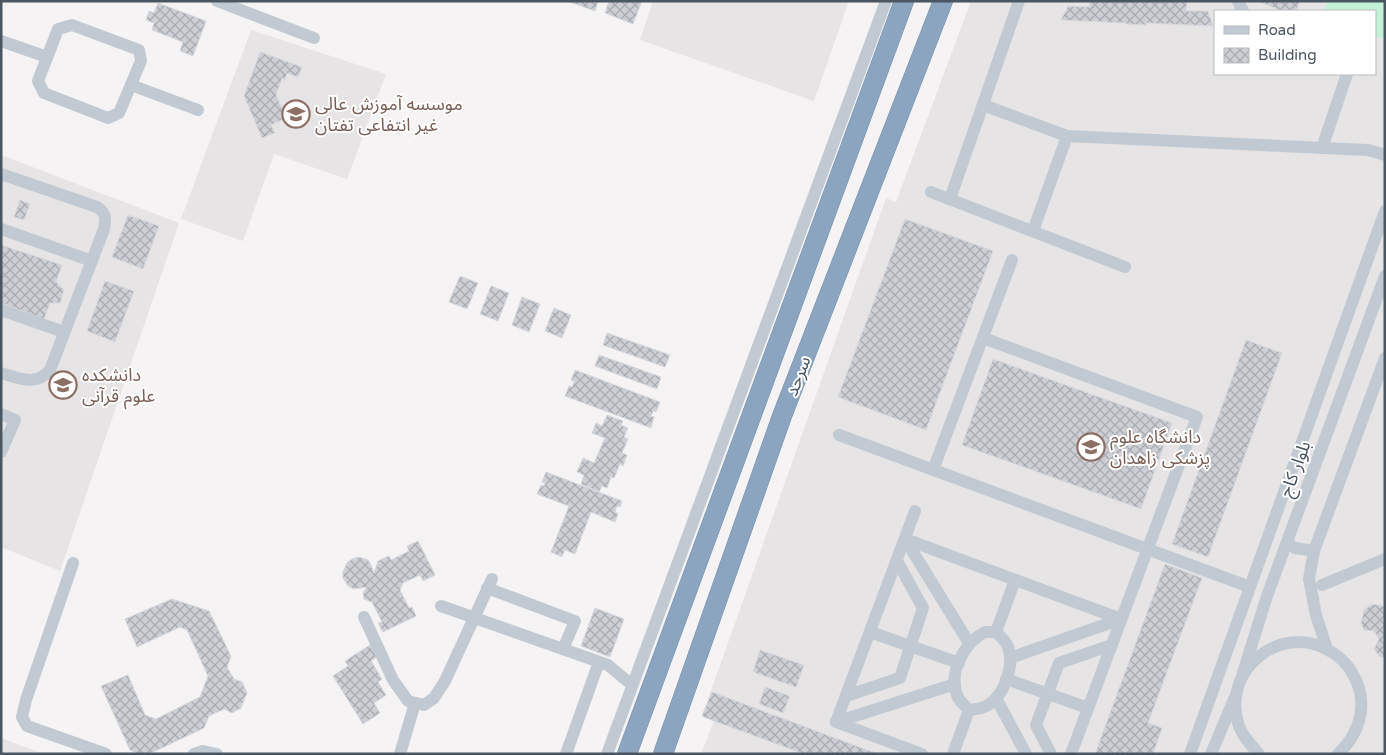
<svg xmlns="http://www.w3.org/2000/svg" width="1386" height="755" font-family="'Varela Round','Noto Sans Arabic',sans-serif">
<style>
.education{fill:#e6e4e5;fill-rule:evenodd}
.grass{fill:#c3f1d5}
.building{fill:url(#building-cross-hatch);stroke:#d7d9de}
.lines{fill:none;stroke-linecap:round;stroke-linejoin:round}
.highway-casing{stroke:#7690ad;stroke-width:20}
.minor{stroke:#c1cad2;stroke-width:12}
.highway{stroke:#8ba5c1;stroke-width:19}
.labels{text-anchor:middle;stroke-width:4;stroke-linejoin:round;paint-order:stroke}
.education-label{font-size:18px;fill:#785e54;stroke:#fff;text-anchor:start}
.street-label{font-size:18px;fill:#4a5661;stroke:#fff}
</style>
<defs>
<pattern id="building-cross-hatch" width="8" height="8" patternUnits="userSpaceOnUse" patternTransform="scale(1.25)"><rect width="8" height="8" fill="#cdcfd5"/><path d="M0 0l8 8M0 8l8-8" fill="none" stroke="#a8abb0"/></pattern>
</defs>
<rect width="100%" height="100%" fill="#f5f3f3"/>
<!-- education -->
<g class="education">
<path d="M 653,1 L 849,1 L 814,101 L 640,40 Z"/>
<path d="M 971,1 L 1385,1 L 1385,754 L 703,754 L 702,751 L 714,721 L 702,716 L 886,198 L 896,202 ZM 1215,11 L 1375,11 L 1375,74 L 1215,74 Z"/>
<path d="M 251,30 L 386,74 L 347,179 L 274,154 L 243,241 L 181,219 Z"/>
<path d="M 1,155 L 179,223 L 60,571 L 1,547 Z"/>
<path d="M 1,738 L 4,739 L 43,754 L 1,754 Z"/>
</g>
<!-- grass -->
<path class="grass" d="M 1327,1 L 1385,1 L 1384,39 L 1375,36 L 1375,11 L 1324,11 Z"/>
<!-- building -->
<g class="building">
<path d="M 567,1 L 598,1 L 595,11 Z"/>
<path d="M 609,1 L 642,1 L 633,24 L 605,13 Z"/>
<path d="M 1090,1 L 1187,1 L 1186,11 L 1208,11 L 1213,26 L 1146,23 L 1146,25 L 1126,24 L 1126,23 L 1061,20 L 1068,6 L 1089,7 Z"/>
<path d="M 1258,1 L 1300,1 L 1296,11 L 1282,11 Z"/>
<path d="M 158,3 L 206,21 L 193,56 L 180,51 L 183,42 L 152,30 L 154,23 L 146,20 L 149,11 L 154,13 Z"/>
<path d="M 260,52 L 302,67 L 298,77 L 287,73 L 285,80 L 282,78 L 276,95 L 286,118 L 271,125 L 275,133 L 262,138 L 244,96 Z"/>
<path d="M 20,200 L 30,204 L 24,220 L 14,217 Z"/>
<path d="M 128,215 L 159,226 L 143,269 L 112,257 Z"/>
<path d="M 905,219 L 993,251 L 926,430 L 838,397 Z"/>
<path d="M 1,245 L 62,265 L 56,282 L 64,290 L 60,303 L 50,303 L 44,319 L 1,303 Z"/>
<path d="M 460,276 L 478,283 L 467,309 L 449,302 Z"/>
<path d="M 105,281 L 134,291 L 115,342 L 87,331 Z"/>
<path d="M 491,286 L 509,293 L 498,321 L 480,314 Z"/>
<path d="M 522,297 L 540,304 L 529,332 L 512,325 Z"/>
<path d="M 554,308 L 571,315 L 562,338 L 545,331 Z"/>
<path d="M 607,333 L 670,355 L 665,367 L 603,345 Z"/>
<path d="M 1246,340 L 1282,353 L 1208,557 L 1172,544 Z"/>
<path d="M 599,355 L 661,377 L 657,389 L 595,366 Z"/>
<path d="M 993,359 L 1172,423 L 1141,509 L 962,445 Z"/>
<path d="M 575,370 L 660,402 L 656,412 L 653,411 L 651,416 L 654,417 L 651,428 L 565,396 L 569,386 L 572,387 L 574,382 L 571,380 Z"/>
<path d="M 607,415 L 623,421 L 621,425 L 628,428 L 624,437 L 628,439 L 622,453 L 627,455 L 623,466 L 620,464 L 614,478 L 611,477 L 607,488 L 602,486 L 599,492 L 581,484 L 584,475 L 577,472 L 583,458 L 594,463 L 605,438 L 592,433 L 596,423 L 602,426 Z"/>
<path d="M 546,472 L 622,501 L 620,507 L 617,506 L 615,512 L 618,514 L 615,522 L 591,512 L 575,554 L 565,550 L 562,557 L 551,552 L 569,506 L 537,494 L 541,485 L 544,486 L 545,483 L 542,482 Z"/>
<path d="M 418,541 L 435,575 L 423,581 L 420,575 L 403,583 L 400,590 L 409,608 L 412,607 L 416,616 L 383,632 L 378,623 L 382,622 L 372,602 L 364,599 L 363,593 L 367,587 L 354,589 L 348,586 L 343,578 L 343,572 L 347,563 L 352,559 L 359,557 L 368,560 L 371,565 L 374,573 L 378,561 L 389,556 L 391,560 L 409,551 L 407,546 Z"/>
<path d="M 1165,564 L 1202,578 L 1148,723 L 1162,728 L 1153,754 L 1095,754 Z"/>
<path d="M 172,599 L 209,611 L 231,656 L 227,667 L 234,679 L 242,682 L 247,693 L 241,708 L 232,713 L 224,709 L 209,716 L 204,728 L 149,754 L 139,754 L 130,750 L 101,686 L 128,675 L 145,715 L 156,719 L 200,697 L 208,676 L 187,630 L 180,627 L 137,647 L 125,619 Z"/>
<path d="M 1372,604 L 1383,606 L 1385,608 L 1385,657 L 1380,657 L 1374,649 L 1379,639 L 1374,631 L 1364,630 L 1361,623 L 1364,610 Z"/>
<path d="M 595,608 L 624,619 L 610,657 L 581,646 Z"/>
<path d="M 370,645 L 377,657 L 371,661 L 382,679 L 378,682 L 386,695 L 374,703 L 380,713 L 363,724 L 333,676 L 348,666 L 345,661 Z"/>
<path d="M 760,650 L 804,665 L 796,687 L 753,672 Z"/>
<path d="M 765,687 L 790,696 L 783,713 L 759,704 Z"/>
<path d="M 712,692 L 878,754 L 804,754 L 714,721 L 702,716 Z"/>
</g>
<g class="lines">
<!-- highway casing -->
<g class="highway-casing">
<g id="highway">
<path d="M 627,754 L 904,1"/>
<path d="M 663,754 L 782,416 L 943,1"/>
</g>
</g>
<!-- minor -->
<g class="minor">
<path d="M 217,1 L 314,38"/>
<path d="M 1238,1 L 1243,11"/>
<path d="M 72,25 L 139,50 L 141,61 L 119,113 L 108,118 L 44,93 L 38,81 L 58,29 Z"/>
<path d="M 1,41 L 47,57"/>
<path d="M 131,85 L 198,110"/>
<path d="M 983,105 L 1067,136 L 1368,150 L 1385,155"/>
<path d="M 1322,148 L 1347,74"/>
<path d="M 1,174 L 97,207 C 106,213 106,218 104,229 L 50,370 C 35,387 20,378 1,373"/>
<path d="M 931,192 L 1125,267"/>
<path d="M 950,199 L 1019,1"/>
<path d="M 1,229 L 92,261"/>
<path d="M 1033,231 L 1067,136"/>
<path d="M 1,310 L 64,332"/>
<path d="M 983,338 L 1197,417 L 1071,754"/>
<path d="M 1,414 L 15,420 L 1,452"/>
<path d="M 839,435 L 1250,587"/>
<path d="M 933,470 L 1012,260"/>
<path d="M 905,539 L 1121,619"/>
<path d="M 905,539 L 969,643"/>
<path d="M 1287,543 L 1295,548 L 1314,551"/>
<path d="M 73,563 L 26,700 L 22,717 L 27,726 L 106,754"/>
<path d="M 1322,585 L 1385,559"/>
<path d="M 487,588 L 575,621 L 563,649"/>
<path d="M 441,606 L 608,665 L 632,685"/>
<path d="M 364,617 L 393,680 L 408,701 L 424,705 L 434,698 L 445,681 L 492,579"/>
<path d="M 870,632 L 959,663"/>
<path d="M 985,632 L 996,632 C 1001,637 1006,641 1008,647 C 1015,665 1004,696 988,705 C 982,709 976,709 969,710 C 964,705 959,701 957,695 C 948,672 965,642 985,632 Z"/>
<path d="M 996,632 L 1015,580"/>
<path d="M 1327,649 L 1316,615 L 1309,579 L 1314,551 L 1385,358"/>
<path d="M 1010,658 L 1121,619"/>
<path d="M 1242,676 L 1267,596 L 1385,276"/>
<path d="M 1006,679 L 1088,708"/>
<path d="M 846,696 L 900,678 L 923,608 L 897,561"/>
<path d="M 996,698 L 1026,754"/>
<path d="M 836,722 L 915,511"/>
<path d="M 836,722 L 955,684"/>
<path d="M 836,722 L 922,754"/>
<path d="M 194,754 L 203,751 L 217,754"/>
<path d="M 400,754 L 415,703"/>
<path d="M 566,754 L 599,662"/>
<path d="M 607,754 L 886,1"/>
<path d="M 953,754 L 969,710"/>
<path d="M 1051,754 L 1036,725 L 1059,663 L 1112,645"/>
<path d="M 1190,754 L 1385,211"/>
<path d="M 1211,754 L 1234,699"/>
<path d="M 1259,754 C 1251,745 1243,737 1239,726 C 1219,670 1283,619 1333,653 C 1347,662 1356,676 1360,692 C 1365,716 1355,738 1338,754"/>
</g>
<!-- highway -->
<use href="#highway" class="highway"/>
</g>
<!-- icons -->
<defs>
<g id="university-ring" transform="scale(1.4375)"><circle r="9.5" fill="#fff" stroke="#8d6e63" stroke-width="1.5"/><path d="M0-5L7-2L0 1L-7-2ZM-4 1L0 2.5L4 1V4Q0 6-4 4Z" fill="#8d6e63"/></g>
</defs>
<g fill-rule="evenodd">
<use href="#university-ring" x="296" y="114"/>
<use href="#university-ring" x="63" y="385"/>
<use href="#university-ring" x="1091" y="447"/>
</g>
<g class="labels">
<!-- education labels -->
<g class="education-label">
<text x="315" y="110">موسسه آموزش عالی<tspan x="315" dy="21">غیر انتفاعی تفتان</tspan></text>
<text x="82" y="381">دانشکده<tspan x="82" dy="21">علوم قرآنی</tspan></text>
<text x="1110" y="443">دانشگاه علوم<tspan x="1110" dy="21">پزشکی زاهدان</tspan></text>
</g>
<!-- street labels -->
<g class="street-label">
<text transform="translate(798 376) rotate(-69)" y="6">سرحد</text>
<text transform="translate(1295 469) rotate(-70)" y="6">بلوار کاج</text>
</g>
</g>
<!-- border -->
<rect width="1386" height="755" fill="none" stroke="#4a5661" stroke-width="5"/>
<!-- legend -->
<rect x="1214" y="10" width="162" height="65" fill="#ffffff" stroke="#b7bbc0"/>
<rect x="1224" y="26" width="25" height="8" fill="#c1cad2" stroke="#b7bbc0"/>
<text x="1258" y="35" font-size="15" fill="#4a5661">Road</text>
<rect x="1224" y="48" width="25" height="15" fill="url(#building-cross-hatch)" stroke="#b7bbc0"/>
<text x="1258" y="60" font-size="15" fill="#4a5661">Building</text>
</svg>
